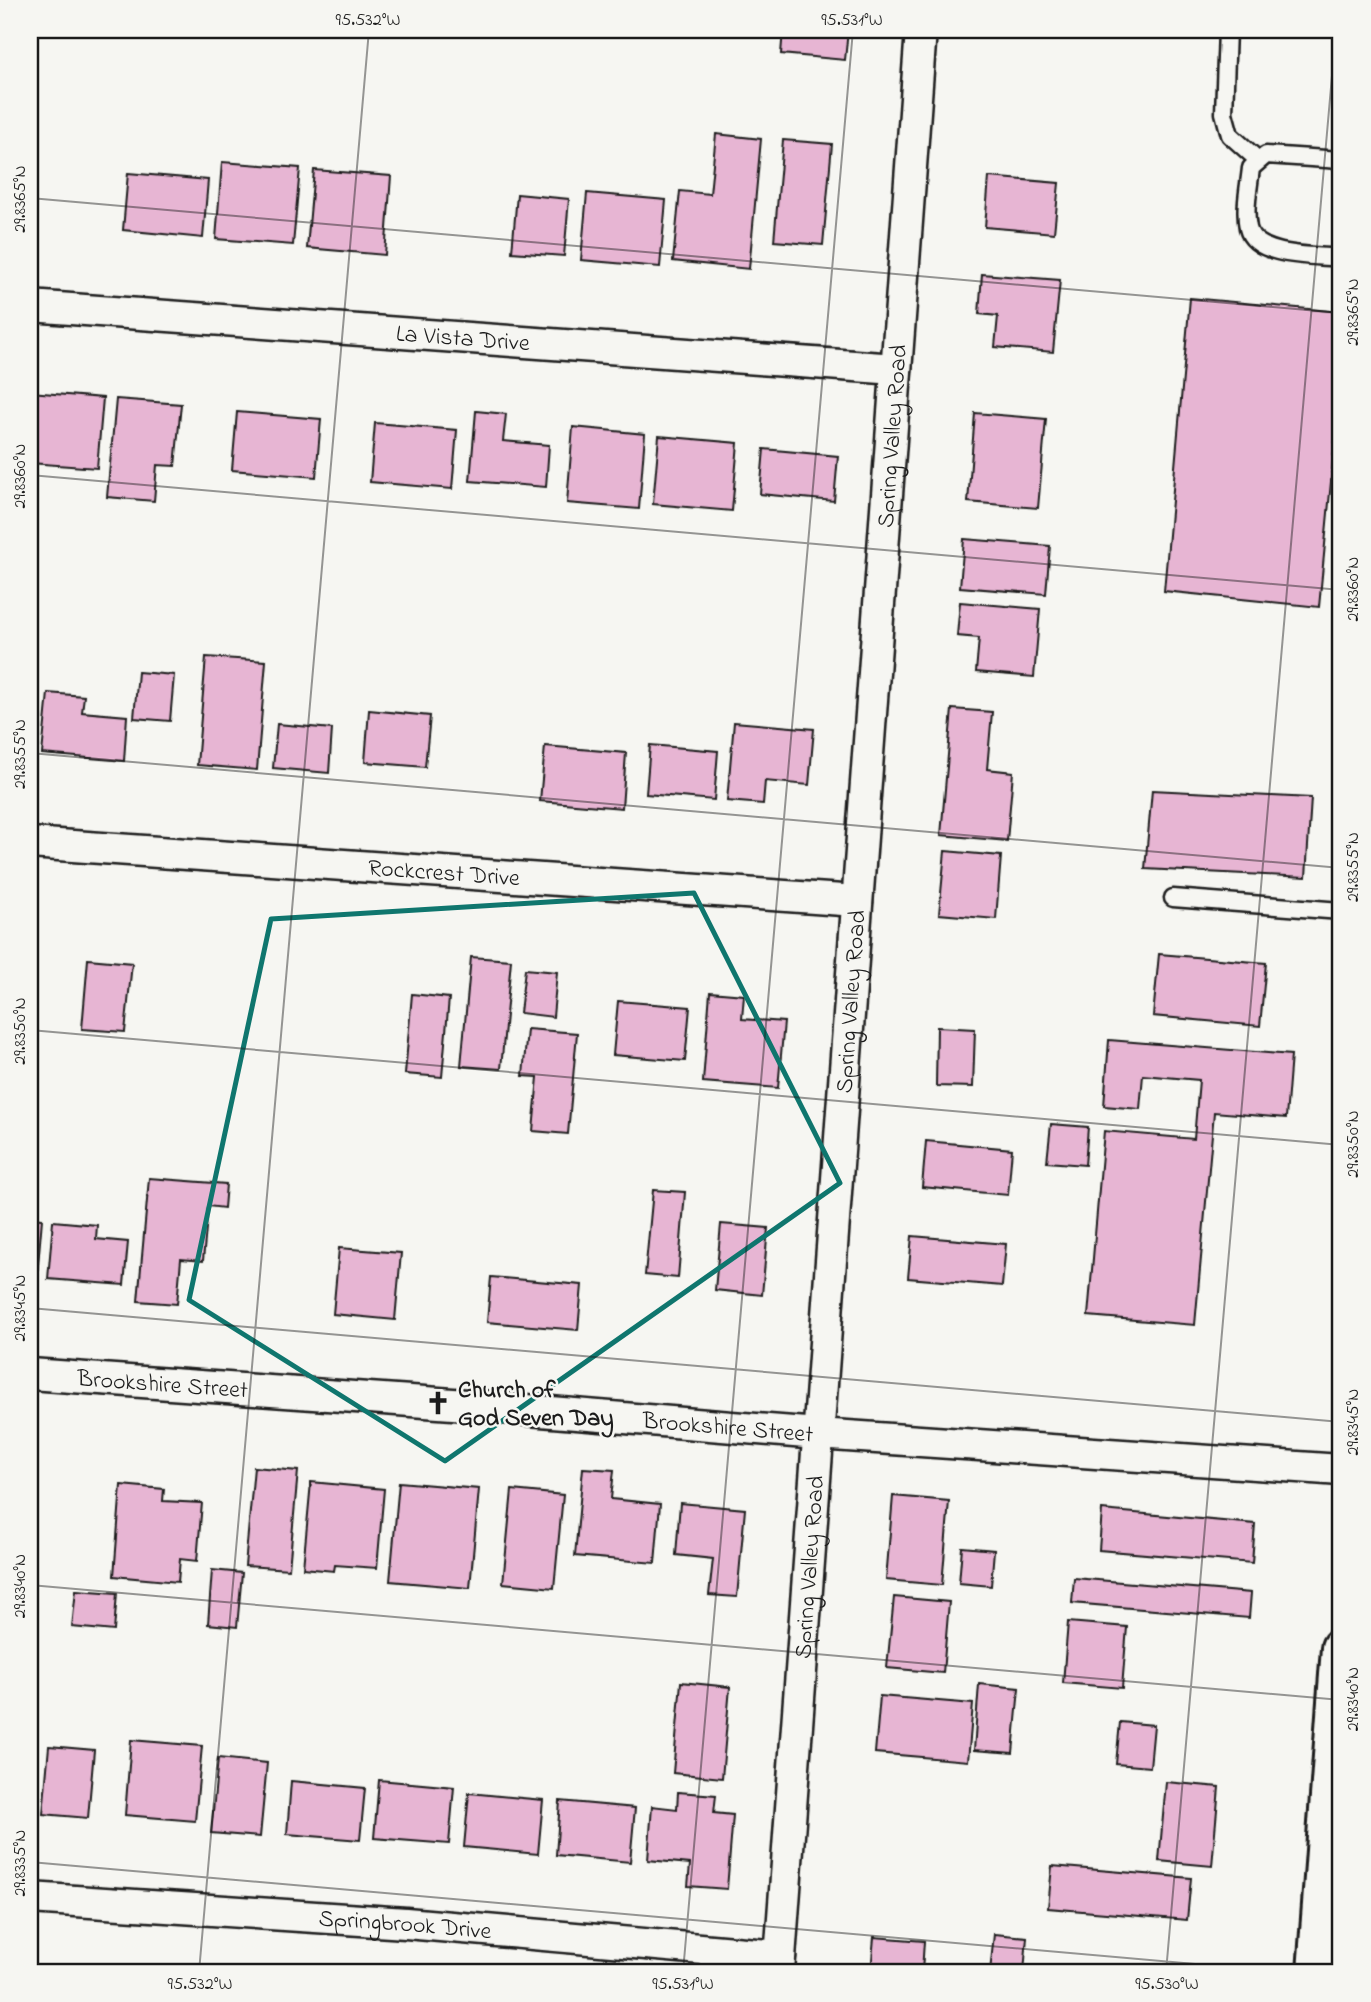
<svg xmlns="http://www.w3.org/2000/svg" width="1371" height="2002" font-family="'Indie Flower',sans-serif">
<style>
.building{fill:#e7b5d3;stroke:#1c1c1c;stroke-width:2}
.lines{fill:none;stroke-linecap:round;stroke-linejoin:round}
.lane-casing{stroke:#1c1c1c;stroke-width:21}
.street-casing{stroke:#1c1c1c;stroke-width:35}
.secondary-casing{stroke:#1c1c1c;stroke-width:44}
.lane{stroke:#f6f6f2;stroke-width:16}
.street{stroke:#f6f6f2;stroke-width:30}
.secondary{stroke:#f6f6f2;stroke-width:38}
.marked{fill:none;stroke:#0f766e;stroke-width:5;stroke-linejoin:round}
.ticks{fill:none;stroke:#1c1c1c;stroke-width:2;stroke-opacity:0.45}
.labels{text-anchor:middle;stroke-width:5;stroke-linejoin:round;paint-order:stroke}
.street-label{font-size:24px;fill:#1c1c1c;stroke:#f6f6f2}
.poi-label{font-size:24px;font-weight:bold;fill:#1c1c1c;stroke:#f6f6f2;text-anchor:start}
.neatline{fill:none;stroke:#1c1c1c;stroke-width:2.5}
.ticks-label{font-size:18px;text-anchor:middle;fill:#1c1c1c}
</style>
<rect width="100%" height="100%" fill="#f6f6f2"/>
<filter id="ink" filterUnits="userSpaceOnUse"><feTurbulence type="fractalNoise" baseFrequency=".0143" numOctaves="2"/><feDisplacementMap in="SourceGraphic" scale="14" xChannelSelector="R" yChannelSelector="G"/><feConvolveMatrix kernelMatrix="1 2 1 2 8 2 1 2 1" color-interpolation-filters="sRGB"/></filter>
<g filter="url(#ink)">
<!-- building -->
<g class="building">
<path d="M 783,30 L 848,30 L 845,60 L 781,54 Z"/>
<path d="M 716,134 L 761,139 L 749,269 L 673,261 L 680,191 L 710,194 Z"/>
<path d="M 783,140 L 832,144 L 823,245 L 774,241 Z"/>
<path d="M 222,162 L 300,168 L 293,245 L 216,239 Z"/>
<path d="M 314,170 L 391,176 L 385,255 L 307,248 Z"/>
<path d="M 128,173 L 208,180 L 203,238 L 123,230 Z"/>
<path d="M 989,177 L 1059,183 L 1054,233 L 985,227 Z"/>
<path d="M 587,193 L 666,200 L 660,267 L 581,260 Z"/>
<path d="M 517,194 L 569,199 L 564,256 L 512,252 Z"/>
<path d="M 982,274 L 1060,280 L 1053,352 L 995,347 L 998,316 L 979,314 Z"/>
<path d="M 1190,298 L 1341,312 L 1341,377 L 1319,607 L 1164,591 Z"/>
<path d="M 30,392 L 103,398 L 97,468 L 30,463 Z"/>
<path d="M 116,399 L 181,404 L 175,466 L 157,465 L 154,501 L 107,497 Z"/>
<path d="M 476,411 L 506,414 L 503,441 L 549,445 L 546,487 L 470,481 Z"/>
<path d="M 237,412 L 321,419 L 316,477 L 232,470 Z"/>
<path d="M 975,413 L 1046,419 L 1038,508 L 968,502 Z"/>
<path d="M 375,423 L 457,430 L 452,489 L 370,482 Z"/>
<path d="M 573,427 L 645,434 L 639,509 L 567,503 Z"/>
<path d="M 659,436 L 738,443 L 732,511 L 653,504 Z"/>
<path d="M 764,449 L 838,456 L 834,501 L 760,494 Z"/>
<path d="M 964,539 L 1050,546 L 1046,594 L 960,587 Z"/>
<path d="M 960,602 L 1040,609 L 1034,677 L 976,672 L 979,638 L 957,636 Z"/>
<path d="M 206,657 L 266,661 L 257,770 L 197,765 Z"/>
<path d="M 138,672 L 174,675 L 170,721 L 134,718 Z"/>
<path d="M 48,693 L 84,696 L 82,712 L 127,716 L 124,761 L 42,754 Z"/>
<path d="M 952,709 L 992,712 L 987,769 L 1013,772 L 1007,841 L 941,835 Z"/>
<path d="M 369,710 L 430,716 L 425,767 L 365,762 Z"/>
<path d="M 734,722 L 814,729 L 809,785 L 765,781 L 763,804 L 727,801 Z"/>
<path d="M 277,724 L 332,729 L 329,773 L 273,768 Z"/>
<path d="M 650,745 L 718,751 L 714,800 L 646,794 Z"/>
<path d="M 545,746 L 626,753 L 622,808 L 540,801 Z"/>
<path d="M 1152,790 L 1311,798 L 1306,877 L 1145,869 Z"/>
<path d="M 945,851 L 1001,856 L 996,919 L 939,914 Z"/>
<path d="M 1159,954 L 1266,963 L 1260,1026 L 1153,1016 Z"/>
<path d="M 471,957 L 511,960 L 501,1069 L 461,1066 Z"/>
<path d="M 88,959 L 132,963 L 125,1032 L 82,1029 Z"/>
<path d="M 525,969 L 557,972 L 553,1017 L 520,1013 Z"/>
<path d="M 710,992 L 744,995 L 742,1019 L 784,1022 L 778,1088 L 703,1082 Z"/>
<path d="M 412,994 L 449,998 L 442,1077 L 405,1074 Z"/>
<path d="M 618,1001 L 690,1007 L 685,1061 L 613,1055 Z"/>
<path d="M 937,1027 L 975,1029 L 973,1087 L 936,1086 Z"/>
<path d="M 527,1029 L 577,1033 L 568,1134 L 533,1131 L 538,1077 L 523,1076 Z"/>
<path d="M 1109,1040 L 1291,1055 L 1286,1118 L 1214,1112 L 1195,1325 L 1088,1316 L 1104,1131 L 1194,1139 L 1199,1080 L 1143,1075 L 1140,1109 L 1104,1106 Z"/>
<path d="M 1051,1124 L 1088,1127 L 1085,1165 L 1047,1162 Z"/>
<path d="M 926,1141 L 1012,1149 L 1008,1195 L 922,1187 Z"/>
<path d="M 149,1178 L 226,1184 L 224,1208 L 208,1206 L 203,1261 L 181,1259 L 177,1304 L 138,1301 Z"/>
<path d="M 653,1190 L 685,1192 L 678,1278 L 645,1275 Z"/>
<path d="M 30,1218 L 42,1219 L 36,1288 L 30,1288 Z"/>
<path d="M 53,1221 L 97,1225 L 96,1239 L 128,1242 L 124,1285 L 48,1279 Z"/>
<path d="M 721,1224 L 768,1228 L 762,1295 L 715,1290 Z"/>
<path d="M 912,1236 L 1006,1244 L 1002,1286 L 908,1278 Z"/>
<path d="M 339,1248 L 401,1253 L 395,1320 L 333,1314 Z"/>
<path d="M 491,1277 L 582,1285 L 578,1330 L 487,1322 Z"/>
<path d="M 254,1467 L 298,1471 L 289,1569 L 245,1566 Z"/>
<path d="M 583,1468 L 614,1470 L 611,1499 L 660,1504 L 655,1563 L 575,1556 Z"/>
<path d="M 311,1482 L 384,1489 L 377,1568 L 335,1565 L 334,1571 L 303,1568 Z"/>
<path d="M 399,1482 L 479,1489 L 470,1588 L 390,1581 Z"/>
<path d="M 121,1485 L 164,1489 L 163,1501 L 202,1503 L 197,1561 L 180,1559 L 178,1582 L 114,1576 Z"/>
<path d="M 512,1490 L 563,1495 L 554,1588 L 503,1583 Z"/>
<path d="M 893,1496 L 949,1501 L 942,1585 L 886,1580 Z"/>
<path d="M 680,1503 L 745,1509 L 737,1597 L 709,1595 L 713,1559 L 676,1555 Z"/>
<path d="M 1102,1510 L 1255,1524 L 1252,1563 L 1099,1550 Z"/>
<path d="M 962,1547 L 994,1550 L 991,1586 L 959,1583 Z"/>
<path d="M 212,1570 L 242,1573 L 237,1627 L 208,1624 Z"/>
<path d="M 1074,1578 L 1251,1593 L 1249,1618 L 1072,1603 Z"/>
<path d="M 76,1590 L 117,1593 L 114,1631 L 72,1627 Z"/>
<path d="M 894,1597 L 949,1602 L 943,1673 L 887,1668 Z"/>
<path d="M 1068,1622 L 1127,1627 L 1122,1688 L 1063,1683 Z"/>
<path d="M 681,1682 L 730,1687 L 722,1778 L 673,1773 Z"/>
<path d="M 979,1684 L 1019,1688 L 1013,1753 L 974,1750 Z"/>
<path d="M 880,1696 L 973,1704 L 968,1761 L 875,1753 Z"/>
<path d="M 1120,1722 L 1154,1725 L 1150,1767 L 1116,1764 Z"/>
<path d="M 131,1740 L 202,1746 L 195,1821 L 125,1815 Z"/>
<path d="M 49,1746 L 94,1750 L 88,1818 L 43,1814 Z"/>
<path d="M 218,1758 L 267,1763 L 260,1837 L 211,1833 Z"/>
<path d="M 379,1780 L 454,1787 L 449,1844 L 374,1838 Z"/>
<path d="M 291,1781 L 365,1788 L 360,1840 L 287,1834 Z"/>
<path d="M 1166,1782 L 1219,1787 L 1212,1866 L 1159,1861 Z"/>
<path d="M 678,1792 L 716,1795 L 714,1813 L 733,1815 L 727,1889 L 688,1886 L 690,1864 L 648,1860 L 652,1806 L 677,1809 Z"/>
<path d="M 469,1793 L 543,1800 L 538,1854 L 464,1847 Z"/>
<path d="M 560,1801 L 635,1808 L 630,1862 L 556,1855 Z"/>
<path d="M 1052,1866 L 1191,1878 L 1187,1920 L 1048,1908 Z"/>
<path d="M 994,1934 L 1027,1937 L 1024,1972 L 990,1972 Z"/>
<path d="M 874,1937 L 924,1941 L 922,1972 L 871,1972 Z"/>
</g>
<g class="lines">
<!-- lane casing -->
<g class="lane-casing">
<g id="lane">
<path d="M 1227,30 L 1224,113 L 1230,135 L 1258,160"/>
<path d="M 1341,160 L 1266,155 L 1251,168 C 1249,187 1244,209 1248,228 C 1255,258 1316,255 1341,258"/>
<path d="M 1173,898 L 1341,911"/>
</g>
</g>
<!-- street casing -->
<g class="street-casing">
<g id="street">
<path id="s1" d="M 30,306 L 896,369"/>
<path id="s2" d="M 30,843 L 857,901"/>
<path id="s3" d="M 30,1374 L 467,1405 L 818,1434 L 1341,1470"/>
<path id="s4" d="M 30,1898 L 406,1923 L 780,1956"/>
<path id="s5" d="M 779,1972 L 921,30"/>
</g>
</g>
<!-- secondary casing -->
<g class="secondary-casing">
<path id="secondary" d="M 1317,1972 L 1341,1648"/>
</g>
<!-- lane -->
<use href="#lane" class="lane"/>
<!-- street -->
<use href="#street" class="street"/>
<!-- secondary -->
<use href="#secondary" class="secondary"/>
</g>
</g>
<!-- marked area -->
<path class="marked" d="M 694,893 L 840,1183 L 445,1461 L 189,1300 L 271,919 Z"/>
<!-- ticks -->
<path class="ticks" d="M 1278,30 L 1341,35M 30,198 L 1341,313M 30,475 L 1341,590M 30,753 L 1341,868M 30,1030 L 1341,1145M 30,1308 L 1341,1422M 30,1585 L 1341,1700M 30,1862 L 1286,1972M 199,1972 L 369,30M 683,1972 L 853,30M 1166,1972 L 1336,30"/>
<!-- icons -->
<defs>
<g id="church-bare" transform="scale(1.89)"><path d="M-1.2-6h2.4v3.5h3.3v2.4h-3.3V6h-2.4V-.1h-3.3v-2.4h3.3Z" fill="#1c1c1c" stroke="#f6f6f2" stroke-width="2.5" paint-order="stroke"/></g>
</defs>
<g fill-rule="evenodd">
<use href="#church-bare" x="438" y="1403"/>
</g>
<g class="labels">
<!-- street labels -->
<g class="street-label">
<text dy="8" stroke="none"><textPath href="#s1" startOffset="434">La Vista Drive</textPath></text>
<text dy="8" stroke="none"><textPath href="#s5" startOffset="1540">Spring Valley Road</textPath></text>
<text dy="8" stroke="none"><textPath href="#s2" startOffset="415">Rockcrest Drive</textPath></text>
<text dy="8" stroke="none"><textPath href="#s5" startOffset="973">Spring Valley Road</textPath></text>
<text dy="8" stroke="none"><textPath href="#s3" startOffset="133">Brookshire Street</textPath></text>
<text dy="8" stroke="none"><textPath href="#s3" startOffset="700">Brookshire Street</textPath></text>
<text dy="8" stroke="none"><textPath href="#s5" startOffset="406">Spring Valley Road</textPath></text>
<text dy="8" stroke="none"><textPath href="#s4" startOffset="376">Springbrook Drive</textPath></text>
</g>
<!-- poi labels -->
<g class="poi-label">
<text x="458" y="1397">Church of<tspan x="458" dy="28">God Seven Day</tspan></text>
</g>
</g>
<!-- margin -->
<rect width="1371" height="2002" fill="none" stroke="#f6f6f2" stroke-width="77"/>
<rect x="38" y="38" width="1294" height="1926" class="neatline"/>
<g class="ticks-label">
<text x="368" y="25">95.532°W</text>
<text x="852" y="25">95.531°W</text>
<text transform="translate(19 199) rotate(-90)" y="6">29.8365°N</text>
<text transform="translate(1352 312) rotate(-90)" y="6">29.8365°N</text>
<text transform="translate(19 476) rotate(-90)" y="6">29.8360°N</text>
<text transform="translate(1352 589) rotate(-90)" y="6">29.8360°N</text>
<text transform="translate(19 754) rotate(-90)" y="6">29.8355°N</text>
<text transform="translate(1352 867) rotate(-90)" y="6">29.8355°N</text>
<text transform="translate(19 1031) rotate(-90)" y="6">29.8350°N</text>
<text transform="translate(1352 1144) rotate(-90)" y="6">29.8350°N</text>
<text transform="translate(19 1308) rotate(-90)" y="6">29.8345°N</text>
<text transform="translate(1352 1422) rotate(-90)" y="6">29.8345°N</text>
<text transform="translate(19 1586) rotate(-90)" y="6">29.8340°N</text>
<text transform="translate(1352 1699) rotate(-90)" y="6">29.8340°N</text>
<text transform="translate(19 1863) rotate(-90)" y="6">29.8335°N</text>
<text x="200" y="1989">95.532°W</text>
<text x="683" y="1989">95.531°W</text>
<text x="1167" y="1989">95.530°W</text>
</g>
</svg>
